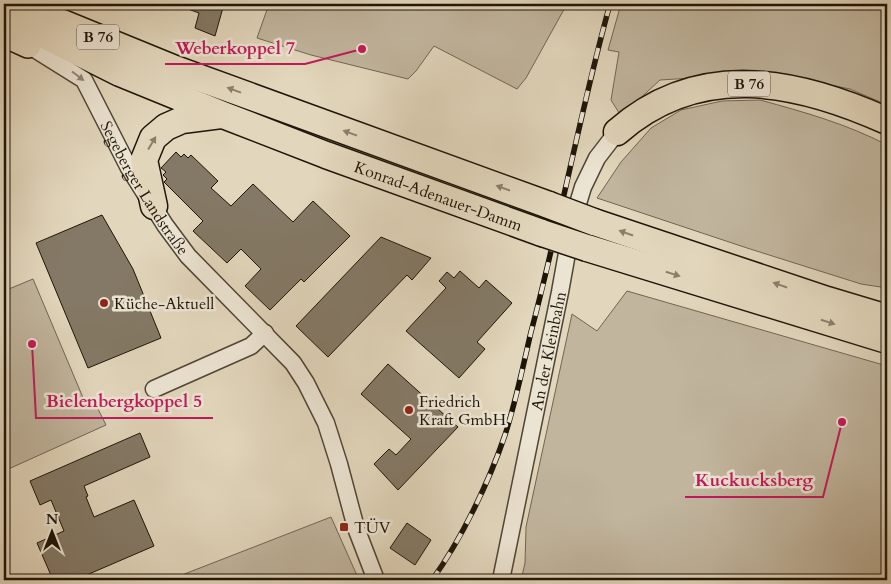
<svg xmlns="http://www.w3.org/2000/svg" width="891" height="584" font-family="Cardo,serif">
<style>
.green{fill:#c1b59e;stroke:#706554}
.building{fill:#847966;stroke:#1e1509}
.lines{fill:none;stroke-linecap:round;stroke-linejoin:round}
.minor-casing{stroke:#4f4536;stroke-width:19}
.primary-casing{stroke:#1e1509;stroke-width:28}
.trunk-casing{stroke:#1e1509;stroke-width:29}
.minor{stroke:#ece4d3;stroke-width:16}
.primary{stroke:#e2d6bc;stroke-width:25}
.trunk{stroke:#e2d6bc;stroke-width:26}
.rail-casing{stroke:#1e1509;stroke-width:5.5}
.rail{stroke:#ece4d3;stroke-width:4;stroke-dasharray:11;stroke-linecap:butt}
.trunk-bridge-casing{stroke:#1e1509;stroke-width:29;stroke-linecap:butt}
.trunk-bridge{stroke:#e2d6bc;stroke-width:26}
.oneway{fill:#8f8778}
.oneway2{fill:#8a7f6b}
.poi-dot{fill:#8f2418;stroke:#ece4d3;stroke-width:2}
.labels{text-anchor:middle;stroke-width:5;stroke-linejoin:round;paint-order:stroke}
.shield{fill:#ece4d3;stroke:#5c5346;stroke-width:1}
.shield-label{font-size:15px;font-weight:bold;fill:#1e1509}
.street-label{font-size:16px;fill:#1e1509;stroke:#ece4d3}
.poi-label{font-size:16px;fill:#1e1509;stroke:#ece4d3;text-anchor:start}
.leader{fill:none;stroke:#c2185b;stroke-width:2}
.callout-dot{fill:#c2185b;stroke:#ece4d3;stroke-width:2}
.callout-label{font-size:18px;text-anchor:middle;font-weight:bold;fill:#c2185b;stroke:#ece4d3;stroke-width:5;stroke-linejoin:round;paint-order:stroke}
</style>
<rect width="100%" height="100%" fill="#e2d6bc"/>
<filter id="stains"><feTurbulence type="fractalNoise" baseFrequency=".004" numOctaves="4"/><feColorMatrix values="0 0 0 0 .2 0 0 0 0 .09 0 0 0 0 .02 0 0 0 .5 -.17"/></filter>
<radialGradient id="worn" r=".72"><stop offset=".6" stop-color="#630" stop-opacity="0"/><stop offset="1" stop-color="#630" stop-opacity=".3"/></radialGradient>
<!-- green -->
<g class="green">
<path d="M 269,4 L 567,4 L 526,78 L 517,89 L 434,46 L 416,71 L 408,79 L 311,55 L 257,38 Z"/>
<path d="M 621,4 L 887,4 L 887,105 L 850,89 L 772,73 L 660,80 L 621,116 L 611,100 L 619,52 L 608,50 Z"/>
<path d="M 760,100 C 804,112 847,124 887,145 L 887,288 L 861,284 L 747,248 L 597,198 L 621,162 L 651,128 L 681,110 L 722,101 Z"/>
<path d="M 33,279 L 84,400 L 92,397 L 106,425 L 4,471 L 4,291 Z"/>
<path d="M 627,291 L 887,366 L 887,580 L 521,580 L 525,563 L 526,527 L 572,314 L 597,331 Z"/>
<path d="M 331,517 L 359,580 L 169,580 Z"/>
</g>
<!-- building -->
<g class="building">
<path d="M 180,4 L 224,4 L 215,36 L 195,28 L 199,13 L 180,6 Z"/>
<path d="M 176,152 L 181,157 L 184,154 L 188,158 L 191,155 L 218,181 L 211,188 L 231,206 L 253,184 L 293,222 L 313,201 L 350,236 L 304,282 L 301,279 L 270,310 L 245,286 L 261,269 L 241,249 L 227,263 L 193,231 L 203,221 L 164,182 L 167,179 L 163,175 L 166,172 L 161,168 Z"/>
<path d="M 102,215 L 133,269 L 161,338 L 88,368 L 36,243 Z"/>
<path d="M 381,237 L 431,258 L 412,280 L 407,275 L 328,357 L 296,326 Z"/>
<path d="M 460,271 L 479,288 L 486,280 L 512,303 L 477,342 L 485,349 L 459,378 L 406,331 L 446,288 L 439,281 L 447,272 L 454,278 Z"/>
<path d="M 388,364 L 458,427 L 398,490 L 374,464 L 389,449 L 396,455 L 411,439 L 361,394 Z"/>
<path d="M 140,433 L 150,457 L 84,486 L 88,496 L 86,497 L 94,517 L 134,500 L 154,546 L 75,580 L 53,580 L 37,543 L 64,531 L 51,500 L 40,505 L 30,481 Z"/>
<path d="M 407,523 L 431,540 L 415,565 L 390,548 Z"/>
</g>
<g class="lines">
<!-- minor casing -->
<g class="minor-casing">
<g id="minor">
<path id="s1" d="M 28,45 L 84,80 L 129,168 L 165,225 L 188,256 L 293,363 L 306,383 L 326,423 L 339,464 L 356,528 L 376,580"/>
<path d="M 154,389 L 251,346 L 265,333"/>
<path id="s2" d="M 501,580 L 560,292 L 573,220 L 583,187 L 597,158 L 617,132"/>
</g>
</g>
<!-- primary casing -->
<g class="primary-casing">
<path id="primary" d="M 4,34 L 28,45"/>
</g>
<!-- trunk casing -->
<g class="trunk-casing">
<g id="trunk">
<path d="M 20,4 L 55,20 L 175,69 L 549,205"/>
<path id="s3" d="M 4,15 L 120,73 L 223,115 L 326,155 L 542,233"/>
<path d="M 617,132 C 699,60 796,80 887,121"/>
<path d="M 154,206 L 144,160 L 153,138 L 166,127 L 182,120 L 221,115"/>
<path d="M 594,222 L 827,300 L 887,318"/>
<path d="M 587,248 L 887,340"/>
</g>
</g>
<!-- minor -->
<use href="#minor" class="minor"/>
<!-- primary -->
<use href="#primary" class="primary"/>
<!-- trunk -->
<use href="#trunk" class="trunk"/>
<!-- rail casing -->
<g class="rail-casing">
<path id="rail" d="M 432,580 C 461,540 489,482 505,435 C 516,401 523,366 531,332 C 560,223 580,112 610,4"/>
</g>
<!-- rail -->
<use href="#rail" class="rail"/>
<!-- trunk-bridge casing -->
<g class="trunk-bridge-casing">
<g id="trunk-bridge">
<path d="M 549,205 L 594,222"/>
<path d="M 542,233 L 587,248"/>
</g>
</g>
<!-- trunk-bridge -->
<use href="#trunk-bridge" class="trunk-bridge"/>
</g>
<!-- one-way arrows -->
<defs><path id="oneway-solid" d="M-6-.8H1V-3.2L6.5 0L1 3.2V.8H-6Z" transform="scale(1.25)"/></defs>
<use class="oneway" href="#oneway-solid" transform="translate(78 76) rotate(37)"/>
<g class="oneway2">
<use href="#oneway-solid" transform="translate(234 90) rotate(-160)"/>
<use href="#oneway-solid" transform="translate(350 133) rotate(-160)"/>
<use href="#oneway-solid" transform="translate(152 143) rotate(-59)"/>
<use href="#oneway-solid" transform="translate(503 188) rotate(-160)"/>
<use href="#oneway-solid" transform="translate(626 233) rotate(-161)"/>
<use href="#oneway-solid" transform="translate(673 274) rotate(17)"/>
<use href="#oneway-solid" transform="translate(780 285) rotate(-161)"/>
<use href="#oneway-solid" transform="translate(828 322) rotate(17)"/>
</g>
<!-- markers -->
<g class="poi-dot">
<circle cx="104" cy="303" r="5"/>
<circle cx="409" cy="410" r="5"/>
<rect x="339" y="522" width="10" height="10" rx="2.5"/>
</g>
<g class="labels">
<!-- shield labels -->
<g class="shield">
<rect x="77" y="24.5" width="42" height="25" rx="4"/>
<rect x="728" y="71.5" width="42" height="25" rx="4"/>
</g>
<g class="shield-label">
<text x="98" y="42">B 76</text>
<text x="749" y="89">B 76</text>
</g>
<!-- street labels -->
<g class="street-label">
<text dy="6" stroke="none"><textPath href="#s1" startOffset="190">Segeberger Landstraße</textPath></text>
<text dy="6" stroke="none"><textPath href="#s3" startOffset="471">Konrad-Adenauer-Damm</textPath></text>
<text dy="6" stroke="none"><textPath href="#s2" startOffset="234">An der Kleinbahn</textPath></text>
</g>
<!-- poi labels -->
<g class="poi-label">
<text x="114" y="309">Küche-Aktuell</text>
<text x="419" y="407">Friedrich<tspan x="419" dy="18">Kraft GmbH</tspan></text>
<text x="354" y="533">TÜV</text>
</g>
</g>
<!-- callouts -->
<path class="leader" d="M362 49L305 64H165M32 344L36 418H213M842 422L823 497H685"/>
<g class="callout-dot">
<circle cx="362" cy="49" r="5"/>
<circle cx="32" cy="344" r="5"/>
<circle cx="842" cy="422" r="5"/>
</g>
<g class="callout-label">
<text x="235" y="54">Weberkoppel 7</text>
<text x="124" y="407">Bielenbergkoppel 5</text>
<text x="754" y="486">Kuckucksberg</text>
</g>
<!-- margin -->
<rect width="891" height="584" fill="none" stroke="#e2d6bc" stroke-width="20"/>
<rect x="5" y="5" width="881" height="574" fill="none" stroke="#1e1509" stroke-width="2.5"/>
<rect x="10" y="10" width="871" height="564" fill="none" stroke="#1e1509"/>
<!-- north arrow -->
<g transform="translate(52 532)" stroke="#ece4d3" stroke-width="4" paint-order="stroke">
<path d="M0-4L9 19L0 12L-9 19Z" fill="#1e1509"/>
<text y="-8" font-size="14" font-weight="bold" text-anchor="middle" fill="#1e1509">N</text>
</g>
<rect width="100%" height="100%" filter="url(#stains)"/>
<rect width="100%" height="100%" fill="url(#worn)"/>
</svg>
